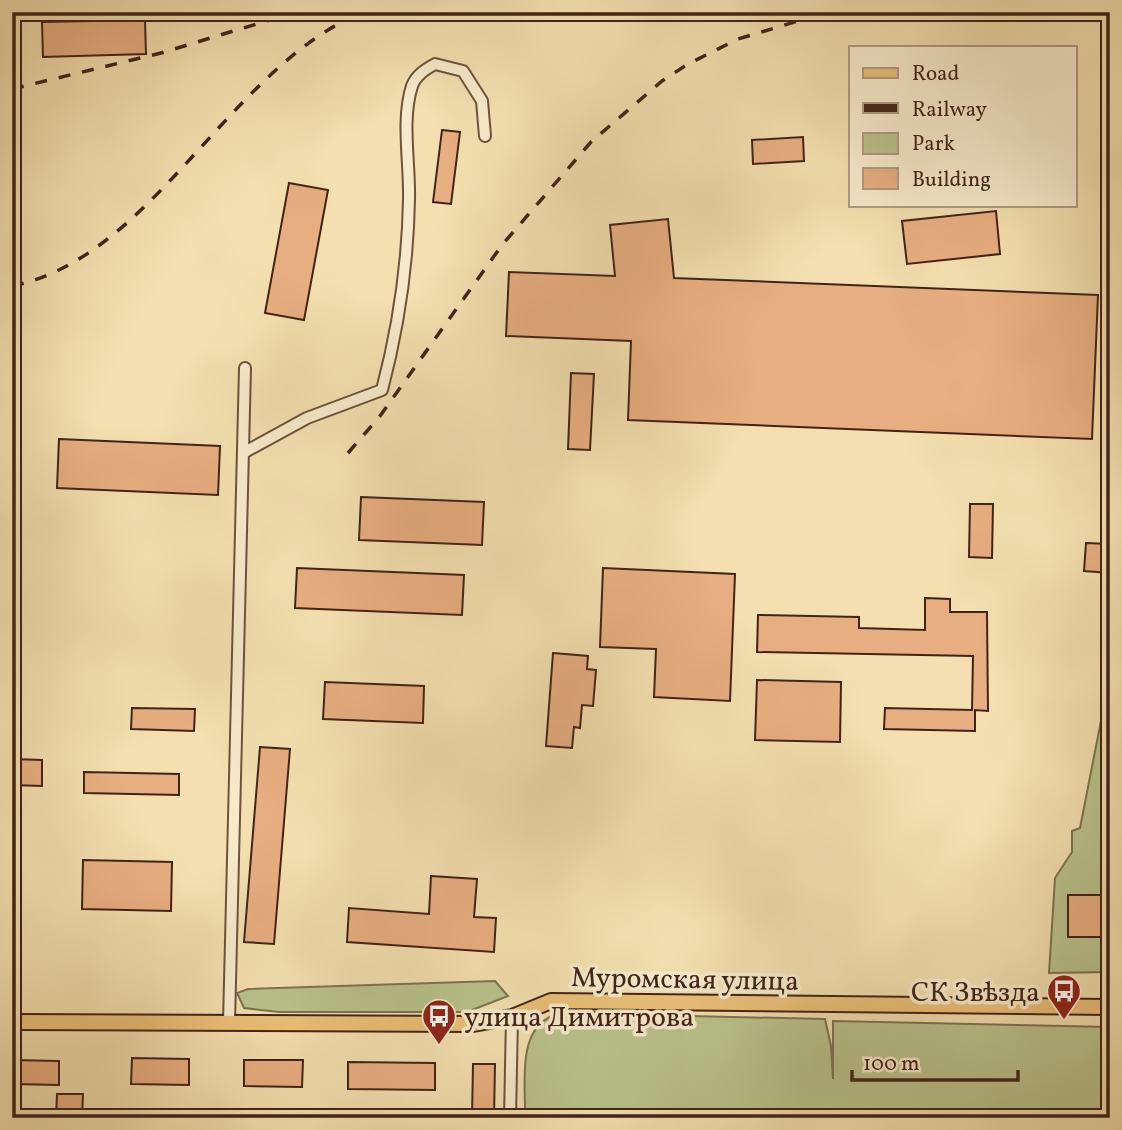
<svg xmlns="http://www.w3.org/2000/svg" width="1122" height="1130" font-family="Vollkorn,serif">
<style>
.green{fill:#b9c28c;stroke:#7e7252;stroke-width:2}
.building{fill:#e7ae81;stroke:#422317;stroke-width:2}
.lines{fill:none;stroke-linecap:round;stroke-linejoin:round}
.minor-casing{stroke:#6e523d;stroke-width:14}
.major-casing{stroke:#422317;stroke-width:18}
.minor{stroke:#f7eacb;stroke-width:10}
.major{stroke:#eac078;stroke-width:14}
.rail{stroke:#422317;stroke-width:3.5;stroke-dasharray:12 12;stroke-linecap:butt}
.labels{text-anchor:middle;stroke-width:7;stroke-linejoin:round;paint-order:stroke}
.street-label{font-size:28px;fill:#422317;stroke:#f7eacb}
.poi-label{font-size:28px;fill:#422317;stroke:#f7eacb;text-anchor:end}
</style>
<rect width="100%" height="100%" fill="#f3dfaf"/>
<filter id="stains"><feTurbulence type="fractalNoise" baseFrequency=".00286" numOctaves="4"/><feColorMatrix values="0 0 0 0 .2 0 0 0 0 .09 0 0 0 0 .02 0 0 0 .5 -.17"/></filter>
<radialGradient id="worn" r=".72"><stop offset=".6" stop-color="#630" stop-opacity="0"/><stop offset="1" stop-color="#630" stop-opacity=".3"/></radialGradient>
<!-- green -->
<g class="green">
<path d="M 1110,675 L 1110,972 L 1049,973 L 1055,878 L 1072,852 L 1072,831 L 1080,828 Z"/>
<path d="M 495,981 L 508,996 L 467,1012 L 279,1012 L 244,1008 L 237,993 L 248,989 Z"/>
<path d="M 579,1010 L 635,1017 L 647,1015 L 825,1019 L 831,1046 L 833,1079 L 833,1021 L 1110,1027 L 1110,1118 L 525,1118 C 526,1087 516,1031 552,1016 C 560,1012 570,1011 579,1010 Z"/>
</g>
<!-- building -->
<g class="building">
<path d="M 145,20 L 146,54 L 43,57 L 42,22 Z"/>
<path d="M 442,130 L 460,132 L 451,204 L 433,202 Z"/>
<path d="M 803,137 L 804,161 L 753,164 L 752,140 Z"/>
<path d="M 289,183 L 328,190 L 304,320 L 265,313 Z"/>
<path d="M 996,211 L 1000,254 L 907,264 L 902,221 Z"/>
<path d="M 668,219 L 674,278 L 1098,295 L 1092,439 L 628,420 L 631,341 L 506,336 L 509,272 L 615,276 L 610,225 Z"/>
<path d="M 571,373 L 594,374 L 590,450 L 568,449 Z"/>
<path d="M 59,439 L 220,446 L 218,495 L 57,488 Z"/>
<path d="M 361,497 L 484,502 L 482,545 L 359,540 Z"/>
<path d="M 970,504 L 993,504 L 992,558 L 969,557 Z"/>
<path d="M 1086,543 L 1110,544 L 1110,573 L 1084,571 Z"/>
<path d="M 297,568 L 464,575 L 462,615 L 295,608 Z"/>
<path d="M 603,568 L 735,574 L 730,701 L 654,697 L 656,649 L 600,647 Z"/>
<path d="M 925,598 L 950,599 L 950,612 L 987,612 L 988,711 L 975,710 L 975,731 L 884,729 L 885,708 L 972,710 L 973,656 L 757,652 L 758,615 L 859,617 L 859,628 L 925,630 Z"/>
<path d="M 553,653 L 588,656 L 587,669 L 596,670 L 593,706 L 582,705 L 580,728 L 574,727 L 572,748 L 546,746 Z"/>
<path d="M 757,680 L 841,682 L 840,742 L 755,740 Z"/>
<path d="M 325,682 L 424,686 L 423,723 L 323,719 Z"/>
<path d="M 132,708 L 195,709 L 194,731 L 131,729 Z"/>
<path d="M 260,747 L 290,749 L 274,944 L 244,942 Z"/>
<path d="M 12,759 L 42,760 L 42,786 L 12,785 Z"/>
<path d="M 84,772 L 179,774 L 179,795 L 84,793 Z"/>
<path d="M 83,860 L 172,862 L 171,911 L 82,909 Z"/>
<path d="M 431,876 L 477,879 L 474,917 L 496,918 L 494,952 L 347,942 L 349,908 L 429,914 Z"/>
<rect x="1068" y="895" width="42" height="42"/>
<path d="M 132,1058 L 189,1059 L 189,1085 L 131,1084 Z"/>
<path d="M 12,1060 L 59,1061 L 59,1085 L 12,1084 Z"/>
<path d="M 244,1060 L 303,1060 L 302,1087 L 244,1086 Z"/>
<path d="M 348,1062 L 435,1063 L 435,1090 L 348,1089 Z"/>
<path d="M 473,1064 L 495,1064 L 494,1118 L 472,1118 Z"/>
<path d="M 57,1094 L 83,1094 L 82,1118 L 56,1118 Z"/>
</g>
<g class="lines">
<!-- minor casing -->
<g class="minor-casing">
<g id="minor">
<path d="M 243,453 L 307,418 L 382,390 C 398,329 408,262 409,199 C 410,163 401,120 412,86 C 416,75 426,69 435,64 L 463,71 L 482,101 L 485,136"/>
<path d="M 229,1023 L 245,368"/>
<path d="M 510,1118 L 512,1017"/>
</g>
</g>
<!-- major casing -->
<g class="major-casing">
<path id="major" d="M 12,1022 L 473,1024 L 512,1017 L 551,1001 L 1110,1007"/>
</g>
<!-- minor -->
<use href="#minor" class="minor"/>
<!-- major -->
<use href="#major" class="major"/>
<!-- rail -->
<g class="rail">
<path d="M 12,89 L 161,53 L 296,12"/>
<path d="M 12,286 C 153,258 229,67 363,12"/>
<path d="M 348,453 L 380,416 L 502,245 L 591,142 L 662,81 L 688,64 L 738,39 L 828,12"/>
</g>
</g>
<!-- icons -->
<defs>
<g id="bus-pin" transform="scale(1.75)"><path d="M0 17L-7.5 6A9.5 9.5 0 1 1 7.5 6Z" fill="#8f2418" stroke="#f7eacb"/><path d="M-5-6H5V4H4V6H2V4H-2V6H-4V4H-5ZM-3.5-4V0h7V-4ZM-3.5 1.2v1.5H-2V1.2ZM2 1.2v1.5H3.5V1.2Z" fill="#fff"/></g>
</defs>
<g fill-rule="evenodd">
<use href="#bus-pin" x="1064" y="991"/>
<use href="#bus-pin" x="439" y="1016"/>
</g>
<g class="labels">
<!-- street labels -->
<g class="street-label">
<text transform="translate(685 978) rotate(1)" y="10">Муромская улица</text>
</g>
<!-- poi labels -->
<g class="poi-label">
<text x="1040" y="1001">СК Звѣзда</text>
<text x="464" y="1026" text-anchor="start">улица Димитрова</text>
</g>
</g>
<!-- margin -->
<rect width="1122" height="1130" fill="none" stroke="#f3dfaf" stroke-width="42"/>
<rect x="14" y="14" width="1094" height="1102" fill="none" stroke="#422317" stroke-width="3.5"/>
<rect x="21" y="21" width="1080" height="1088" fill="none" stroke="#422317" stroke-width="2"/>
<!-- legend -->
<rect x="849" y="46" width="228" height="161" fill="#f7eacb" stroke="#af9a83" stroke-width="2"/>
<rect x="863" y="68" width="35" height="10" fill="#eac078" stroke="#af9a83" stroke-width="2"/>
<text x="912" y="80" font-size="21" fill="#422317">Road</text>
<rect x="863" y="103" width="35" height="10" fill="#422317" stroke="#af9a83" stroke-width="2"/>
<text x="912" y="116" font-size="21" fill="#422317">Railway</text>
<rect x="863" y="133" width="35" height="21" fill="#b9c28c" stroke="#af9a83" stroke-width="2"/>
<text x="912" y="150" font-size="21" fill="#422317">Park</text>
<rect x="863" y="168" width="35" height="21" fill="#e7ae81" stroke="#af9a83" stroke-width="2"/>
<text x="912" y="186" font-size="21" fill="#422317">Building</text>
<!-- scale -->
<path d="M852 1070v10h166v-10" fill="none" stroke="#422317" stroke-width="3.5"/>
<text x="863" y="1070" font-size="21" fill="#422317" stroke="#f7eacb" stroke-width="5" paint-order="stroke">100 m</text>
<rect width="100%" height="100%" filter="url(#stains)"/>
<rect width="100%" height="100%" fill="url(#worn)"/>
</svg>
